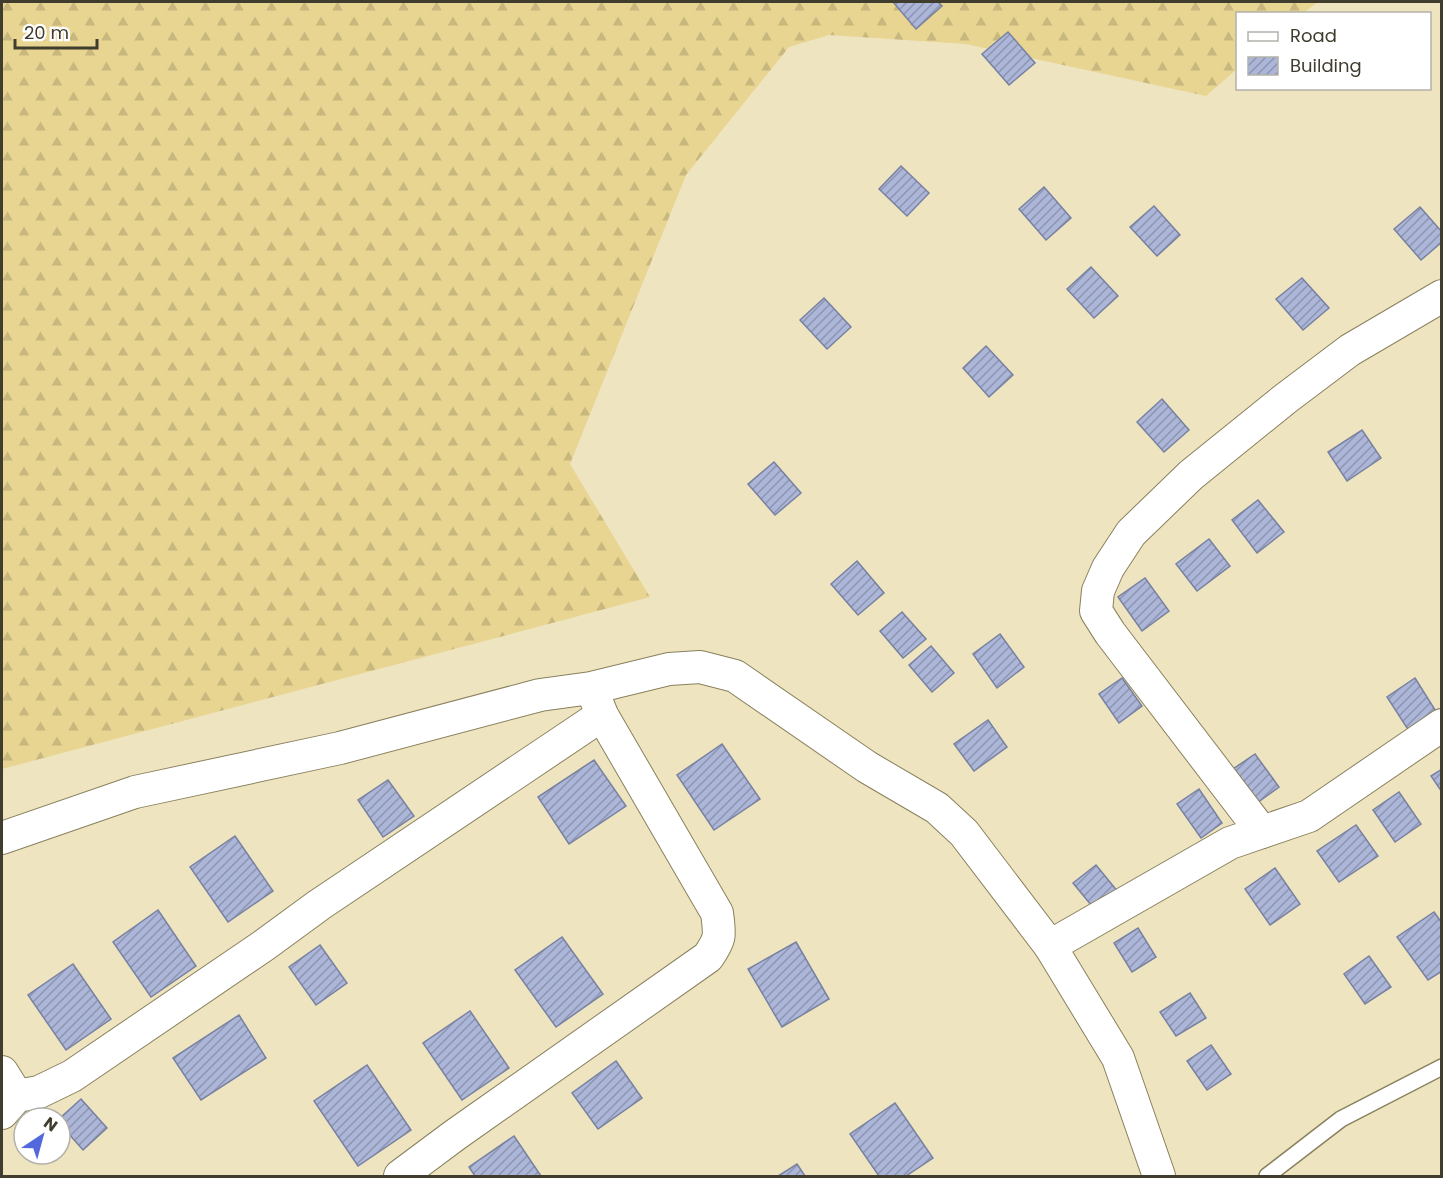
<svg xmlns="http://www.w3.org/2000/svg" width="1443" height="1178" font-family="Poppins,sans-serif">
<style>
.forest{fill:url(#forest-firs)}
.building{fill:url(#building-hatch);stroke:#7881a1;stroke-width:1.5}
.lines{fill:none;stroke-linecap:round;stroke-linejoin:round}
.lane-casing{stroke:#89805e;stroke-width:18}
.street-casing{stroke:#89805e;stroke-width:34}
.lane{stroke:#fff;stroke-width:15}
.street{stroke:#fff;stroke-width:32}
</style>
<defs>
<pattern id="forest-firs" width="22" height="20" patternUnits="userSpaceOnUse" patternTransform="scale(1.5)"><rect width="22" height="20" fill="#e8d592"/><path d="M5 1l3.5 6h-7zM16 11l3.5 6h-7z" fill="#c8b87e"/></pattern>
<pattern id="building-hatch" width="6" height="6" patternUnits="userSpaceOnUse" patternTransform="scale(1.5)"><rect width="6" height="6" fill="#acb6d8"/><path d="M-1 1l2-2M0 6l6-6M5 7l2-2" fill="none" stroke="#8e95b0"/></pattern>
</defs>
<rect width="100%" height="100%" fill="#eee4bf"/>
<!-- forest -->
<path class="forest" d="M 2,2 L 1318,2 L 1303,13 L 1238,14 L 1237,69 L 1206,96 L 966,44 L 829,35 L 789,47 L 686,175 L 570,464 L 650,597 L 2,769 Z"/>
<!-- building -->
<g class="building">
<path d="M 893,2 L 938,2 L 942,6 L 916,29 Z"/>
<path d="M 1008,32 L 1035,63 L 1009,85 L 982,54 Z"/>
<path d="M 901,166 L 929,193 L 907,216 L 879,189 Z"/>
<path d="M 1044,187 L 1071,218 L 1046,240 L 1019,209 Z"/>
<path d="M 1154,206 L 1180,235 L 1157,256 L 1130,227 Z"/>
<path d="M 1420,207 L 1442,232 L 1442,242 L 1421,260 L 1394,229 Z"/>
<path d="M 1091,267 L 1118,296 L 1094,318 L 1067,289 Z"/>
<path d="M 1302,278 L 1329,308 L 1303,330 L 1276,299 Z"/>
<path d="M 824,298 L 851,327 L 827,349 L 800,320 Z"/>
<path d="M 986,346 L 1013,375 L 989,397 L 963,368 Z"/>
<path d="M 1162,399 L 1189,430 L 1164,452 L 1137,422 Z"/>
<path d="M 1362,430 L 1381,458 L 1347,481 L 1328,452 Z"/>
<path d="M 774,462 L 801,493 L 775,515 L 748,484 Z"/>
<path d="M 1258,500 L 1284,532 L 1257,553 L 1232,520 Z"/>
<path d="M 1209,539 L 1230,566 L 1197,591 L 1176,564 Z"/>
<path d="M 857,561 L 884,593 L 858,615 L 831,584 Z"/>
<path d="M 1145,578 L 1169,611 L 1142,631 L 1118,597 Z"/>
<path d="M 902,612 L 926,639 L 903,658 L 880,631 Z"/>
<path d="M 1000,634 L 1024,667 L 997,688 L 973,654 Z"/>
<path d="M 931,646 L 954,673 L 932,692 L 909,665 Z"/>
<path d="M 1122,678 L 1142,706 L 1119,723 L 1099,694 Z"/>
<path d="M 1415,678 L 1437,713 L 1409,731 L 1387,697 Z"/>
<path d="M 988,720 L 1007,747 L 974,771 L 954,744 Z"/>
<path d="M 722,744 L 760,799 L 714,830 L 677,775 Z"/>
<path d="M 1255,754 L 1279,787 L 1257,803 L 1233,769 Z"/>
<path d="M 594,760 L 626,806 L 569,844 L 538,797 Z"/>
<path d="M 1442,769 L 1442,792 L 1431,776 Z"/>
<path d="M 388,780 L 414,816 L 383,837 L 358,800 Z"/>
<path d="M 1199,789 L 1222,823 L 1201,838 L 1177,804 Z"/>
<path d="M 1399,792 L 1421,824 L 1395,842 L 1373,810 Z"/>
<path d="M 1356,825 L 1378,856 L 1339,882 L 1317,851 Z"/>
<path d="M 235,836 L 273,891 L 228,922 L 190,867 Z"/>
<path d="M 1096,865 L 1118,892 L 1096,911 L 1073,883 Z"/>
<path d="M 1275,868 L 1300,904 L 1270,925 L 1245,889 Z"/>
<path d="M 158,910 L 196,966 L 151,997 L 113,942 Z"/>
<path d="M 1434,912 L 1442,923 L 1442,971 L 1428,980 L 1397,937 Z"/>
<path d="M 1138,928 L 1156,957 L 1132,972 L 1114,943 Z"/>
<path d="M 562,937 L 603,994 L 556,1027 L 515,970 Z"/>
<path d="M 796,942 L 829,999 L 782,1027 L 748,969 Z"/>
<path d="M 320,945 L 347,983 L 316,1005 L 289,967 Z"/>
<path d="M 1369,956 L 1391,987 L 1365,1004 L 1344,974 Z"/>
<path d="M 73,964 L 111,1019 L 66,1050 L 28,995 Z"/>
<path d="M 1190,993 L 1206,1018 L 1176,1036 L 1160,1012 Z"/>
<path d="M 470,1011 L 509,1068 L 462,1100 L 423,1043 Z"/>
<path d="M 239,1015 L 266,1058 L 201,1100 L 173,1058 Z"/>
<path d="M 1211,1045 L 1231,1074 L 1207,1090 L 1187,1061 Z"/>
<path d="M 616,1061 L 642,1098 L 598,1129 L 572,1093 Z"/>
<path d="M 367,1065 L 411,1130 L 358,1166 L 314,1101 Z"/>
<path d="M 81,1099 L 107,1128 L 83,1150 L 60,1124 L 60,1118 Z"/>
<path d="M 895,1103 L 933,1158 L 906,1176 L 879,1176 L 850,1134 Z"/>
<path d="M 514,1136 L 541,1176 L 475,1176 L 469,1167 Z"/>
<path d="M 797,1164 L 805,1176 L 778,1176 Z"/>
</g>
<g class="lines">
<!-- lane casing -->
<g class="lane-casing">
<path id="lane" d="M 1267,1176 L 1341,1119 L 1442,1067"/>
</g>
<!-- street casing -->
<g class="street-casing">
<g id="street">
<path d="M 1262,832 L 1110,633 L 1096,611 L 1098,591 L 1108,568 L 1131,533 L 1191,475 L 1285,399 L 1350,350 L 1442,296"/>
<path d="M 2,838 L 135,792 L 340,748 L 540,695 L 591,688 L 669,669 L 700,667 L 735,676 L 867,767 L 937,808 L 964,833 L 1050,946 L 1118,1058 L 1159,1176"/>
<path d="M 1050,946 L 1230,843 L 1309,816 L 1442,725"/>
<path d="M 2,1072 L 17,1096 L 2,1113"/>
<path d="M 17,1096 L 39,1092 L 72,1076 L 263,946 L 319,905 L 602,715"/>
<path d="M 400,1176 L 455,1135 L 708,957 C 721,938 720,936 717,913 L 602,715 L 595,697"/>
</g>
</g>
<!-- lane -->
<use href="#lane" class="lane"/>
<!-- street -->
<use href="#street" class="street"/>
</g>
<!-- border -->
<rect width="1443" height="1178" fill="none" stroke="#413d2e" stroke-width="6"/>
<!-- legend -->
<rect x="1236" y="12" width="195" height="78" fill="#ffffff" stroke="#b3b1ab" stroke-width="1.5"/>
<rect x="1248" y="32" width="30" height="9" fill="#ffffff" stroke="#b3b1ab" stroke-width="1.5"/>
<text x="1290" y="42" font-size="18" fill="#413d2e">Road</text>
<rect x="1248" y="57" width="30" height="18" fill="url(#building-hatch)" stroke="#b3b1ab" stroke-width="1.5"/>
<text x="1290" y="72" font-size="18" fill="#413d2e">Building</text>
<!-- north arrow -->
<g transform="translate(42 1136) rotate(36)"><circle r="28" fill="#ffffff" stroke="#b3b1ab" stroke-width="1.5"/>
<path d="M0-4.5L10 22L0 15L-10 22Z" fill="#5468de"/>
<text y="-9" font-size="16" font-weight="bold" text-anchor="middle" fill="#413d2e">N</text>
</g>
<!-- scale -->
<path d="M15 39v9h82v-9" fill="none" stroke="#413d2e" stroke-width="3"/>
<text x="24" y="39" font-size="18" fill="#413d2e" stroke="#ffffff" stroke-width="4.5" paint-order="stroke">20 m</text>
</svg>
